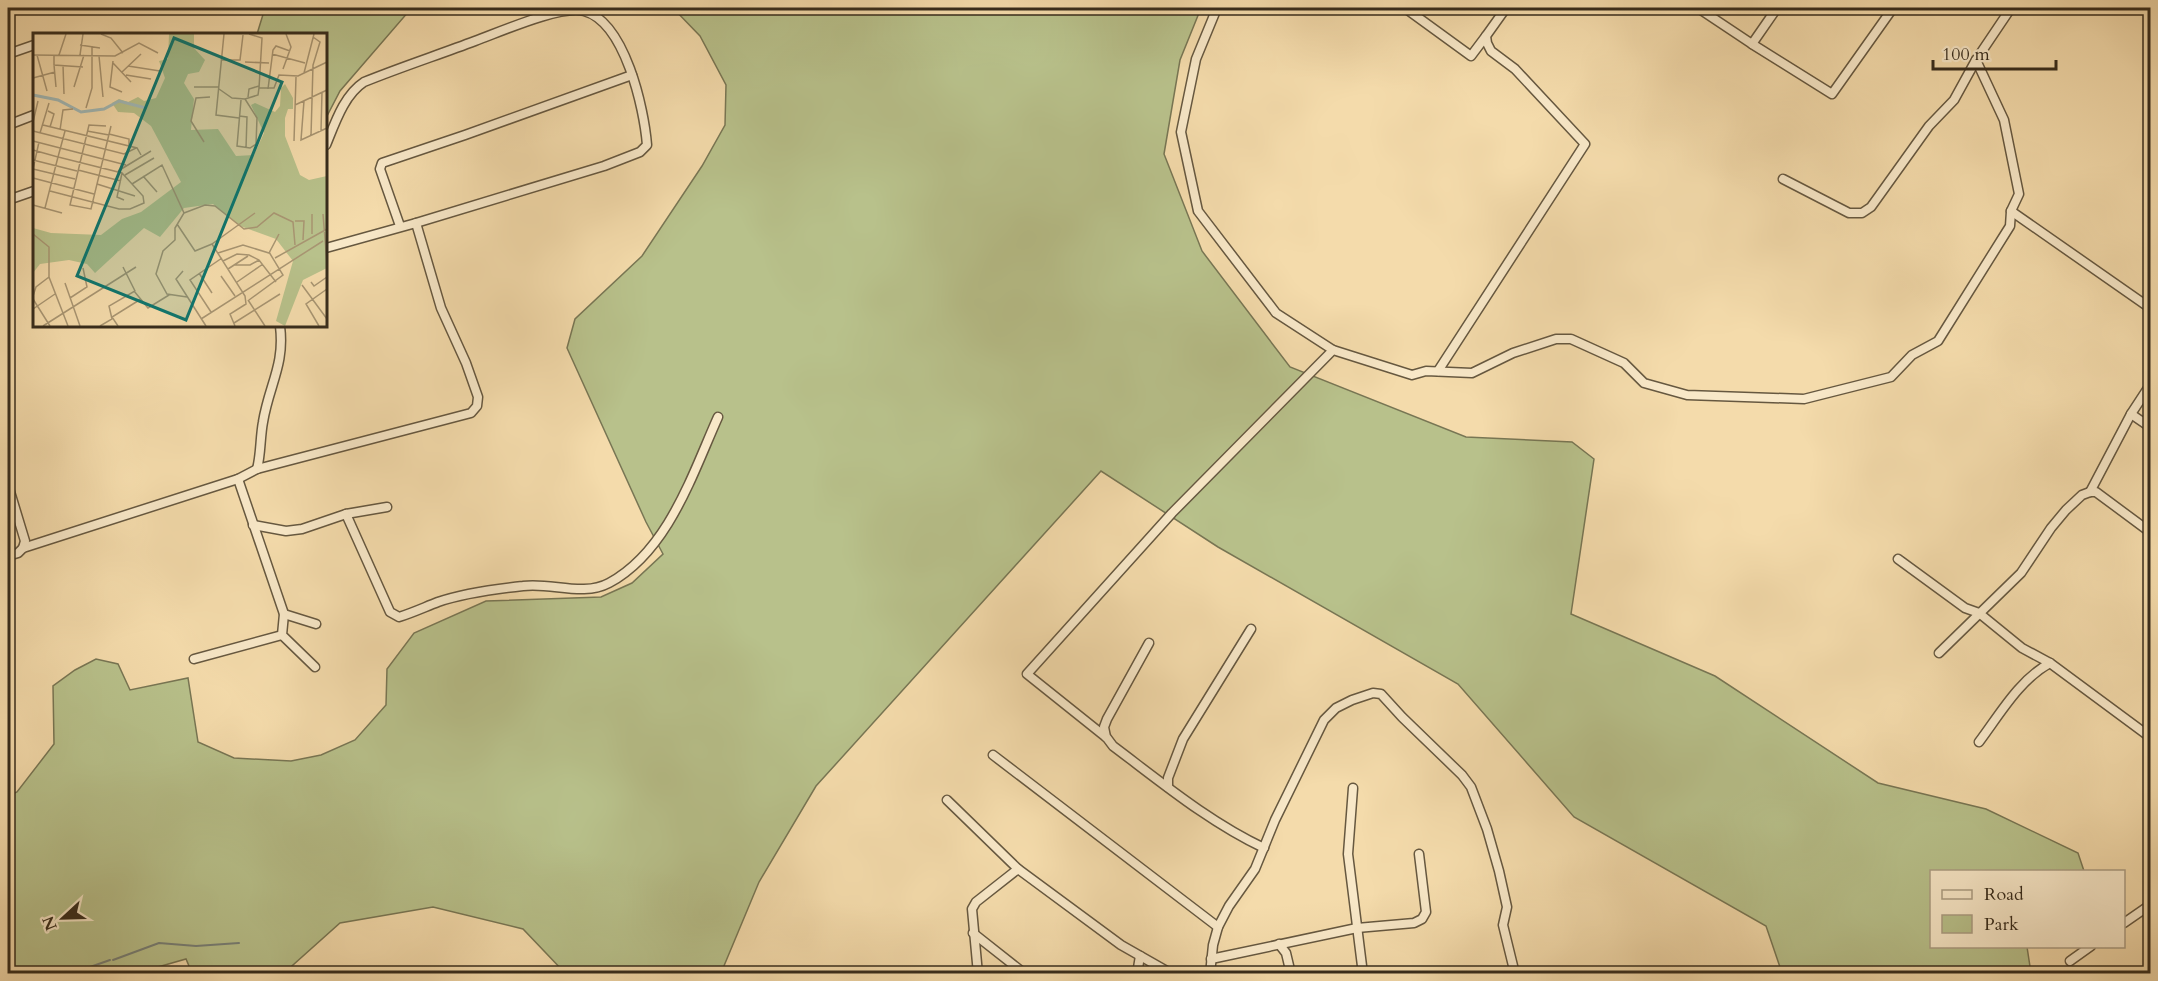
<svg xmlns="http://www.w3.org/2000/svg" width="2158" height="981" font-family="Cardo,serif">
<style>
.green{fill:#b8c18b;stroke:#787654;stroke-width:1.5}
.lines{fill:none;stroke-linecap:round;stroke-linejoin:round}
.stream{stroke:#778078;stroke-width:2}
.minor-casing{stroke:#665840;stroke-width:11}
.minor{stroke:#f8e8c8;stroke-width:8}
.inset-river{fill:none;stroke:#a1b8b5;stroke-width:3}
.inset-road{fill:none;stroke:#a89572;stroke-width:1.5}
.view{fill:#0f766e;fill-opacity:0.15;stroke:#0f766e;stroke-width:3}
.inset-edge{fill:none;stroke:#372c1c;stroke-width:3}
</style>
<rect width="100%" height="100%" fill="#f4dbab"/>
<filter id="stains"><feTurbulence type="fractalNoise" baseFrequency=".00333" numOctaves="4"/><feColorMatrix values="0 0 0 0 .2 0 0 0 0 .09 0 0 0 0 .02 0 0 0 .5 -.17"/></filter>
<radialGradient id="worn" r=".72"><stop offset=".6" stop-color="#630" stop-opacity="0"/><stop offset="1" stop-color="#630" stop-opacity=".3"/></radialGradient>
<!-- green -->
<g class="green">
<path d="M 265,8 L 414,8 L 409,11 L 340,91 L 326,118 L 326,34 L 257,34 Z"/>
<path d="M 673,8 L 1201,8 L 1180,60 L 1164,154 L 1202,251 L 1290,367 L 1466,437 L 1572,442 L 1594,459 L 1571,614 L 1715,676 L 1878,783 L 1986,809 L 2078,853 L 2084,871 L 1932,872 L 1932,946 L 2027,947 L 2031,973 L 1782,973 L 1766,926 L 1574,817 L 1458,684 L 1218,547 L 1101,471 L 816,786 L 759,882 L 721,973 L 565,973 L 523,929 L 433,907 L 340,923 L 284,973 L 192,973 L 186,959 L 137,973 L 8,974 L 8,796 L 17,792 L 54,744 L 53,686 L 75,670 L 96,659 L 118,664 L 130,690 L 188,678 L 198,742 L 234,758 L 291,761 L 321,755 L 355,740 L 386,705 L 387,669 L 414,633 L 486,601 L 601,597 L 632,583 L 663,554 L 646,522 L 567,348 L 575,319 L 642,256 L 702,166 L 725,125 L 726,85 L 700,36 Z"/>
</g>
<g class="lines">
<!-- stream -->
<g class="stream">
<path d="M 113,960 L 159,943 L 196,946 L 239,943"/>
<path d="M 70,974 L 110,960"/>
</g>
<!-- minor casing -->
<g class="minor-casing">
<g id="minor">
<path d="M 1217,8 L 1196,59 L 1181,132 L 1198,211 L 1276,313 L 1333,350"/>
<path d="M 1405,8 L 1471,56 L 1486,36"/>
<path d="M 1698,8 L 1752,44 L 1832,94 L 1893,8"/>
<path d="M 1752,44 L 1777,8"/>
<path d="M 8,54 L 34,45"/>
<path d="M 8,125 L 34,115"/>
<path d="M 326,145 C 335,123 344,95 364,82 C 401,67 438,55 475,41 C 500,32 560,5 584,11 C 625,22 644,108 647,145 L 640,152 L 604,166 L 416,223 L 326,248"/>
<path d="M 1783,179 L 1849,213 L 1862,213 L 1871,207 L 1929,126 L 1954,100 L 1976,60 L 2011,8"/>
<path d="M 8,200 L 34,191"/>
<path d="M 2011,211 L 2150,308"/>
<path d="M 400,226 L 380,169 L 382,163 L 465,135 L 632,75"/>
<path d="M 1438,371 L 1585,144 L 1515,69 L 1491,51 L 1487,43 L 1486,36 L 1506,8"/>
<path d="M 2131,414 L 2150,427"/>
<path d="M 257,469 C 261,454 260,438 263,422 C 269,385 285,365 280,326"/>
<path d="M 238,479 L 284,614 L 282,635 L 315,667"/>
<path d="M 8,485 L 25,541 L 23,548"/>
<path d="M 2090,492 L 2131,414 L 2150,385"/>
<path d="M 346,514 L 390,612 L 399,617 C 412,613 425,607 438,602 C 464,593 495,589 523,586 C 551,582 583,597 609,583 C 668,551 692,475 718,417"/>
<path d="M 253,525 L 286,531 L 302,529 L 346,514 L 387,507"/>
<path d="M 8,556 L 18,553 L 23,548 L 238,479 L 257,469 L 471,413 L 477,406 L 478,397 L 466,363 L 441,308 L 416,223"/>
<path d="M 1898,559 L 1965,608 L 1979,613 L 2022,648 L 2050,663 L 2150,737"/>
<path d="M 284,614 L 316,624"/>
<path d="M 1939,653 L 2021,573 L 2051,528 L 2066,510 L 2082,495 L 2090,492 L 2096,492 L 2150,532"/>
<path d="M 194,659 L 282,635"/>
<path d="M 1106,737 L 1104,727 L 1107,719 L 1149,643"/>
<path d="M 1979,742 C 2000,714 2019,680 2050,663"/>
<path d="M 993,755 L 1218,927"/>
<path d="M 1168,787 L 1168,778 L 1183,739 L 1251,629"/>
<path d="M 1353,788 L 1348,854 L 1363,974"/>
<path d="M 947,800 L 1018,869 L 1121,945 L 1172,974"/>
<path d="M 1264,848 C 1209,822 1161,782 1113,746 L 1107,738 L 1027,674 L 1172,513 L 1333,350 L 1412,375 L 1426,371 L 1472,373 L 1513,353 L 1556,339 L 1571,339 L 1624,363 L 1644,383 L 1687,395 L 1804,399 L 1891,377 L 1912,355 L 1938,341 L 2010,226 L 2011,211 L 2019,194 L 2004,120 L 1976,60"/>
<path d="M 2124,923 L 2150,905"/>
<path d="M 973,933 L 1025,974"/>
<path d="M 1279,944 L 1286,953 L 1291,974"/>
<path d="M 1211,959 L 1357,928 L 1414,923 L 1422,919 L 1426,912 L 1419,854"/>
<path d="M 2070,961 L 2091,946"/>
<path d="M 978,974 L 972,909 L 976,902 L 1018,869"/>
<path d="M 1137,974 L 1140,956"/>
<path d="M 1210,974 L 1213,945 L 1218,927 L 1229,906 L 1255,869 L 1275,820 L 1324,720 L 1336,708 L 1352,700 L 1373,693 L 1381,694 L 1402,717 L 1462,775 L 1471,787 L 1487,829 L 1499,871 L 1507,907 L 1503,925 L 1515,974"/>
</g>
</g>
<!-- minor -->
<use href="#minor" class="minor"/>
</g>
<!-- overview -->
<g transform="translate(33 33)">
<rect width="294" height="294" fill="#f4dbab"/>
<path d="M 136,1 L 161,1 L 161,15 L 172,27 L 166,39 L 155,41 L 151,50 L 161,66 L 158,97 L 185,96 L 203,123 L 221,122 L 231,100 L 218,72 L 222,70 L 242,79 L 247,73 L 248,55 L 252,51 L 260,65 L 260,76 L 255,76 L 252,85 L 252,103 L 267,142 L 276,147 L 294,143 L 294,235 L 270,247 L 252,293 L 243,288 L 260,228 L 243,206 L 207,193 L 180,171 L 151,175 L 127,204 L 111,195 L 62,240 L 54,231 L 36,227 L 7,231 L 0,240 L 0,195 L 18,200 L 68,202 L 89,186 L 108,179 L 148,149 L 118,93 L 101,80 L 85,79 L 79,70 L 86,66 L 95,69 L 105,64 L 111,68 L 123,65 L 132,45 L 126,28 L 135,26 Z" fill="#b8c18b"/>
<path class="inset-river" d="M 0,62 L 25,67 L 48,79 L 71,76 L 86,68 L 113,75"/>
<path class="inset-road" d="M 68,1 L 78,5 L 90,20M 191,1 L 183,82 L 206,85M 216,1 L 229,5 L 226,55M 47,12 L 67,15M 239,21 L 272,30M 0,22 L 82,23 L 106,10 L 125,20M 4,22 L 14,58M 21,22 L 21,32 L 50,34M 26,22 L 33,1M 47,22 L 50,1M 66,23 L 70,64M 188,27 L 207,27 L 210,2M 80,28 L 77,54 L 89,59M 212,29 L 236,30M 80,30 L 98,49M 21,32 L 23,54M 30,32 L 31,61M 95,33 L 127,38M 250,36 L 258,14 L 253,1M 89,39 L 108,21M 271,40 L 281,1M 93,42 L 118,46M 0,45 L 22,39M 41,54 L 51,22M 161,54 L 186,54M 186,56 L 199,65 L 212,66 L 225,62 L 226,55 L 241,55 L 246,42 L 265,43 L 294,29M 235,56 L 240,17 L 243,13 L 257,18M 215,64 L 216,56 L 226,53M 208,67 L 204,113 L 217,115 L 223,111 L 224,85 L 212,66M 271,68 L 268,107 L 294,95M 262,72 L 294,57M 53,75 L 59,55 L 59,13M 15,78 L 21,81 L 17,94M 206,83 L 214,84 L 213,115M 0,89 L 5,68M 10,92 L 104,115 L 108,122M 73,93 L 56,92 L 37,172 L 58,176 L 78,93M 27,97 L 30,77 L 40,76M 0,98 L 91,121 L 103,115M 54,98 L 76,102M 288,98 L 289,59M 7,100 L 16,70M 76,101 L 96,106 L 96,113M 278,103 L 280,32 L 287,9 L 280,4M 0,108 L 93,132M 261,108 L 263,44M 171,109 L 158,88 L 163,65 L 177,64M 0,117 L 25,124 L 12,175M 0,127 L 44,138M 0,136 L 42,146M 0,136 L 6,109M 45,137 L 88,148M 85,138 L 118,118M 89,140 L 84,164 L 91,167M 92,142 L 121,125M 110,143 L 124,159M 0,145 L 61,161M 64,151 L 102,163M 99,151 L 129,132 L 151,180 L 142,195 L 142,207 L 130,218 L 123,241 L 134,261 L 154,264M 17,158 L 86,176 L 97,176 L 111,170 L 110,163 L 89,140 L 25,124 L 32,98M 0,172 L 29,180M 151,180 L 172,172 L 182,173 L 211,196 L 224,194 L 241,180 L 260,189 L 262,212M 290,181 L 294,231M 262,188 L 271,188 L 270,207M 144,191 L 162,218 L 179,211 L 212,263 L 213,271 L 197,281 L 202,293M 0,201 L 16,214 L 16,244 L 35,293M 279,201 L 279,181M 179,211 L 222,180M 185,220 L 210,212 L 236,220 L 246,201M 242,225 L 294,196M 190,228 L 204,221 L 216,222 L 226,227 L 243,249M 201,232 L 217,232 L 226,227M 195,236 L 215,223M 150,238 L 143,246 L 173,293M 166,240 L 179,260M 188,243 L 202,263M 204,249 L 230,231M 278,249 L 281,253 L 294,244M 32,250 L 47,293M 269,252 L 294,286M 101,258 L 115,275 L 136,262M 0,263 L 3,254 L 16,244M 37,265 L 54,254 L 50,235M 0,266 L 17,293M 215,267 L 232,293M 216,267 L 250,242 L 236,219M 0,276 L 22,261M 178,279 L 157,247 L 189,225M 168,286 L 290,208M 201,290 L 247,261M 10,293 L 103,234M 67,293 L 79,286 L 76,273 L 102,258 L 90,234M 85,293 L 79,284 L 108,266M 286,293 L 273,271 L 294,256"/>
<path class="view" d="M 141,5 L 249,49 L 153,287 L 44,243 Z"/>
<rect width="294" height="294" class="inset-edge"/>
</g>
<!-- margin -->
<rect width="2158" height="981" fill="none" stroke="#f4dbab" stroke-width="30"/>
<rect x="9" y="9" width="2140" height="963" fill="none" stroke="#372c1c" stroke-width="3"/>
<rect x="15" y="15" width="2128" height="951" fill="none" stroke="#372c1c" stroke-width="1.5"/>
<!-- legend -->
<rect x="1930" y="870" width="195" height="78" fill="#f8e8c8" stroke="#ab9d83" stroke-width="1.5"/>
<rect x="1942" y="890" width="30" height="9" fill="#f8e8c8" stroke="#ab9d83" stroke-width="1.5"/>
<text x="1984" y="900" font-size="18" fill="#372c1c">Road</text>
<rect x="1942" y="915" width="30" height="18" fill="#b8c18b" stroke="#ab9d83" stroke-width="1.5"/>
<text x="1984" y="930" font-size="18" fill="#372c1c">Park</text>
<!-- north arrow -->
<g transform="translate(63 918) rotate(248)" stroke="#f8e8c8" stroke-width="4.5" paint-order="stroke">
<path d="M0-4.5L10 22L0 15L-10 22Z" fill="#372c1c"/>
<text y="-9" font-size="16" font-weight="bold" text-anchor="middle" fill="#372c1c">N</text>
</g>
<!-- scale -->
<path d="M1933 60v9h123v-9" fill="none" stroke="#372c1c" stroke-width="3"/>
<text x="1942" y="60" font-size="18" fill="#372c1c" stroke="#f8e8c8" stroke-width="4.5" paint-order="stroke">100 m</text>
<rect width="100%" height="100%" filter="url(#stains)"/>
<rect width="100%" height="100%" fill="url(#worn)"/>
</svg>
